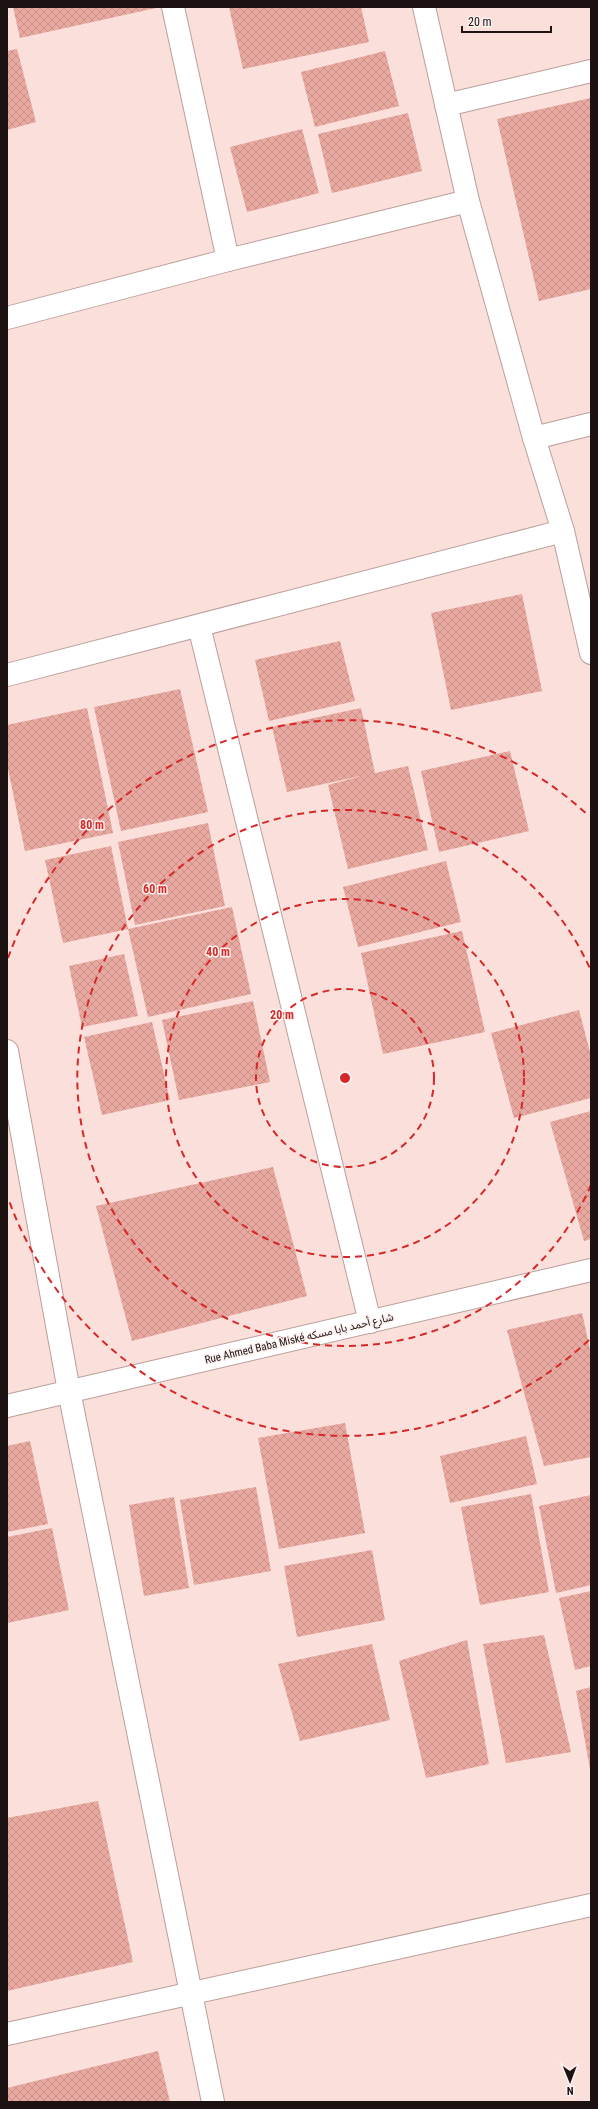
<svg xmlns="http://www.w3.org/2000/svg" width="598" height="2109" font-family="'Roboto Condensed','Noto Sans Arabic',sans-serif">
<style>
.building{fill:url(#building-cross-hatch)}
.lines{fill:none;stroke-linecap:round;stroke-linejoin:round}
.street-casing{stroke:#b99f9b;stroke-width:24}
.secondary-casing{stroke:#b99f9b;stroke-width:24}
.street{stroke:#fff;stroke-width:22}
.secondary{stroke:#fff;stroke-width:22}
.ring{fill:none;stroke:#d62828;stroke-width:2;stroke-dasharray:7 5}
.labels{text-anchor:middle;stroke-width:3;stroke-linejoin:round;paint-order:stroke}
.street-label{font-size:11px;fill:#1b1211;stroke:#fcf1ef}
.centre{fill:#d62828;stroke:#fcf1ef;stroke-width:2}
.ring-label{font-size:12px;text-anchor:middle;font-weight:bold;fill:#d62828;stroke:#fcf1ef;stroke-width:3;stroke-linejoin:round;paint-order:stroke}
</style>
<defs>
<pattern id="building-cross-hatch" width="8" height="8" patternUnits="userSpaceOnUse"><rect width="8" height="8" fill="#e9a8a0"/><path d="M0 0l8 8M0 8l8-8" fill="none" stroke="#c79089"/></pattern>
</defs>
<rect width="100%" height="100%" fill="#fbdfdb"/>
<!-- building -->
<g class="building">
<path d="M 13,7 L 156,7 L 156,8 L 20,38 Z"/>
<path d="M 229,7 L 361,7 L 369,42 L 243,69 Z"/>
<path d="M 17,49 L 36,122 L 7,130 L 7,51 Z"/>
<path d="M 385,51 L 399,106 L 315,127 L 301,72 Z"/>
<path d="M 591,98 L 591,289 L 539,301 L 497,119 Z"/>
<path d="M 408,113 L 422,171 L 332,193 L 318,134 Z"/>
<path d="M 302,129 L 319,193 L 247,212 L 230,147 Z"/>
<path d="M 522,594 L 542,691 L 451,710 L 431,613 Z"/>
<path d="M 340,641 L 355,701 L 269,721 L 255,660 Z"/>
<path d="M 180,689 L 208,812 L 121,831 L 94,707 Z"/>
<path d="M 87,708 L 113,833 L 25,851 L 7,764 L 7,725 Z"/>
<path d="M 361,708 L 375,773 L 408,766 L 428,850 L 348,869 L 328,785 L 365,775 L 287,792 L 272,727 Z"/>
<path d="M 510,751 L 529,831 L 439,852 L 421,771 Z"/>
<path d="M 208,823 L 225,906 L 135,925 L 118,842 Z"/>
<path d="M 111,846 L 128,929 L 63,943 L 45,860 Z"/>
<path d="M 446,861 L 461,922 L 358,947 L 343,887 Z"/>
<path d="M 232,907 L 251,994 L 148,1017 L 128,929 Z"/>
<path d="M 462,931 L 485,1032 L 383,1054 L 361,953 Z"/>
<path d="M 124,954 L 138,1016 L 82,1027 L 69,966 Z"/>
<path d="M 253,1001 L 270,1082 L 179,1100 L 162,1020 Z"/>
<path d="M 579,1010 L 591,1056 L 591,1098 L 514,1118 L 491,1033 Z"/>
<path d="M 152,1022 L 170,1100 L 102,1115 L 84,1037 Z"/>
<path d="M 591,1111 L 591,1239 L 584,1241 L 550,1122 Z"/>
<path d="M 273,1167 L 307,1296 L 132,1341 L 96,1206 Z"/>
<path d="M 582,1313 L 591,1354 L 591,1457 L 544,1466 L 507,1330 Z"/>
<path d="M 345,1423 L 365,1533 L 279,1549 L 258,1438 Z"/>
<path d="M 526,1436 L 537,1484 L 450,1503 L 440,1456 Z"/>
<path d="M 30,1441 L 48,1524 L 7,1532 L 7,1446 Z"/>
<path d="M 256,1487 L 271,1571 L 194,1585 L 180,1500 Z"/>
<path d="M 531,1494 L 549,1592 L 480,1605 L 461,1507 Z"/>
<path d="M 591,1495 L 591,1585 L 556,1593 L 539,1506 Z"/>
<path d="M 174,1497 L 189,1588 L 144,1596 L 129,1505 Z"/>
<path d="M 52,1528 L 69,1610 L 7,1623 L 7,1537 Z"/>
<path d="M 372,1550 L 385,1620 L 297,1637 L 284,1566 Z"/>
<path d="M 591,1591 L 591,1666 L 575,1670 L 559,1598 Z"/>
<path d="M 544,1635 L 571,1752 L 506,1763 L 483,1644 Z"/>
<path d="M 467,1640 L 489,1764 L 426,1778 L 399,1661 Z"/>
<path d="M 372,1644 L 390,1720 L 300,1741 L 278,1664 Z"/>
<path d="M 591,1687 L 591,1769 L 590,1769 L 576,1691 Z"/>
<path d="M 98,1801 L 133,1962 L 7,1991 L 7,1818 Z"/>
<path d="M 158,2051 L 170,2102 L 7,2102 L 7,2088 Z"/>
</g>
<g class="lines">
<!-- street casing -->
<g class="street-casing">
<g id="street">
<path d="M 173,7 L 228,260"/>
<path d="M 424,7 L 468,201 L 534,438 L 563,531 L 591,653"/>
<path d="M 446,105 L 591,71"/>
<path d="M 7,318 L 228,260 L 468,201"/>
<path d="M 534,438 L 591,424"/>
<path d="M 199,626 L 370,1322"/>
<path d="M 7,675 L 563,531"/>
<path d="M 7,1051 L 69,1391 L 213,2102"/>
<path d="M 7,2034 L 591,1905"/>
</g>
</g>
<!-- secondary casing -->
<g class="secondary-casing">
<path id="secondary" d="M 7,1406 L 591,1270"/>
</g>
<!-- street -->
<use href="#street" class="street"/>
<!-- secondary -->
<use href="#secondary" class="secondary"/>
</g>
<!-- distance rings -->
<g class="ring">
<circle cx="345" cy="1078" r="89"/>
<circle cx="345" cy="1078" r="179"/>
<path d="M591 1185A268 268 0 1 1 591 971"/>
<path d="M589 1340A358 358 0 0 1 8 1198M8 958A358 358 0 0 1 589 816"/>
</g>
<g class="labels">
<!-- street labels -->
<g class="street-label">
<text transform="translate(299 1338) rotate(-13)" y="4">Rue Ahmed Baba Miské شارع أحمد بابا مسكه</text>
</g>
</g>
<circle cx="345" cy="1078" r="6" class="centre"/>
<g class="ring-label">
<text x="92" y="829">80 m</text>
<text x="155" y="893">60 m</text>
<text x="218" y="956">40 m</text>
<text x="282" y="1019">20 m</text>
</g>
<!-- border -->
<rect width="598" height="2109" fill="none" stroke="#1b1211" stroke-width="16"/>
<!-- north arrow -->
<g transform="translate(570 2081) rotate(179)" stroke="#fcf1ef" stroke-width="3" paint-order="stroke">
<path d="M0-3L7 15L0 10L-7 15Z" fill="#1b1211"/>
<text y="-6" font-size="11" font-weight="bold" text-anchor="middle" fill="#1b1211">N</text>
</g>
<!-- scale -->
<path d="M462 26v6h89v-6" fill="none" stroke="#1b1211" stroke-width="2"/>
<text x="468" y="26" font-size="12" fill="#1b1211" stroke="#fcf1ef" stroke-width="3" paint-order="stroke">20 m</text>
</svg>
